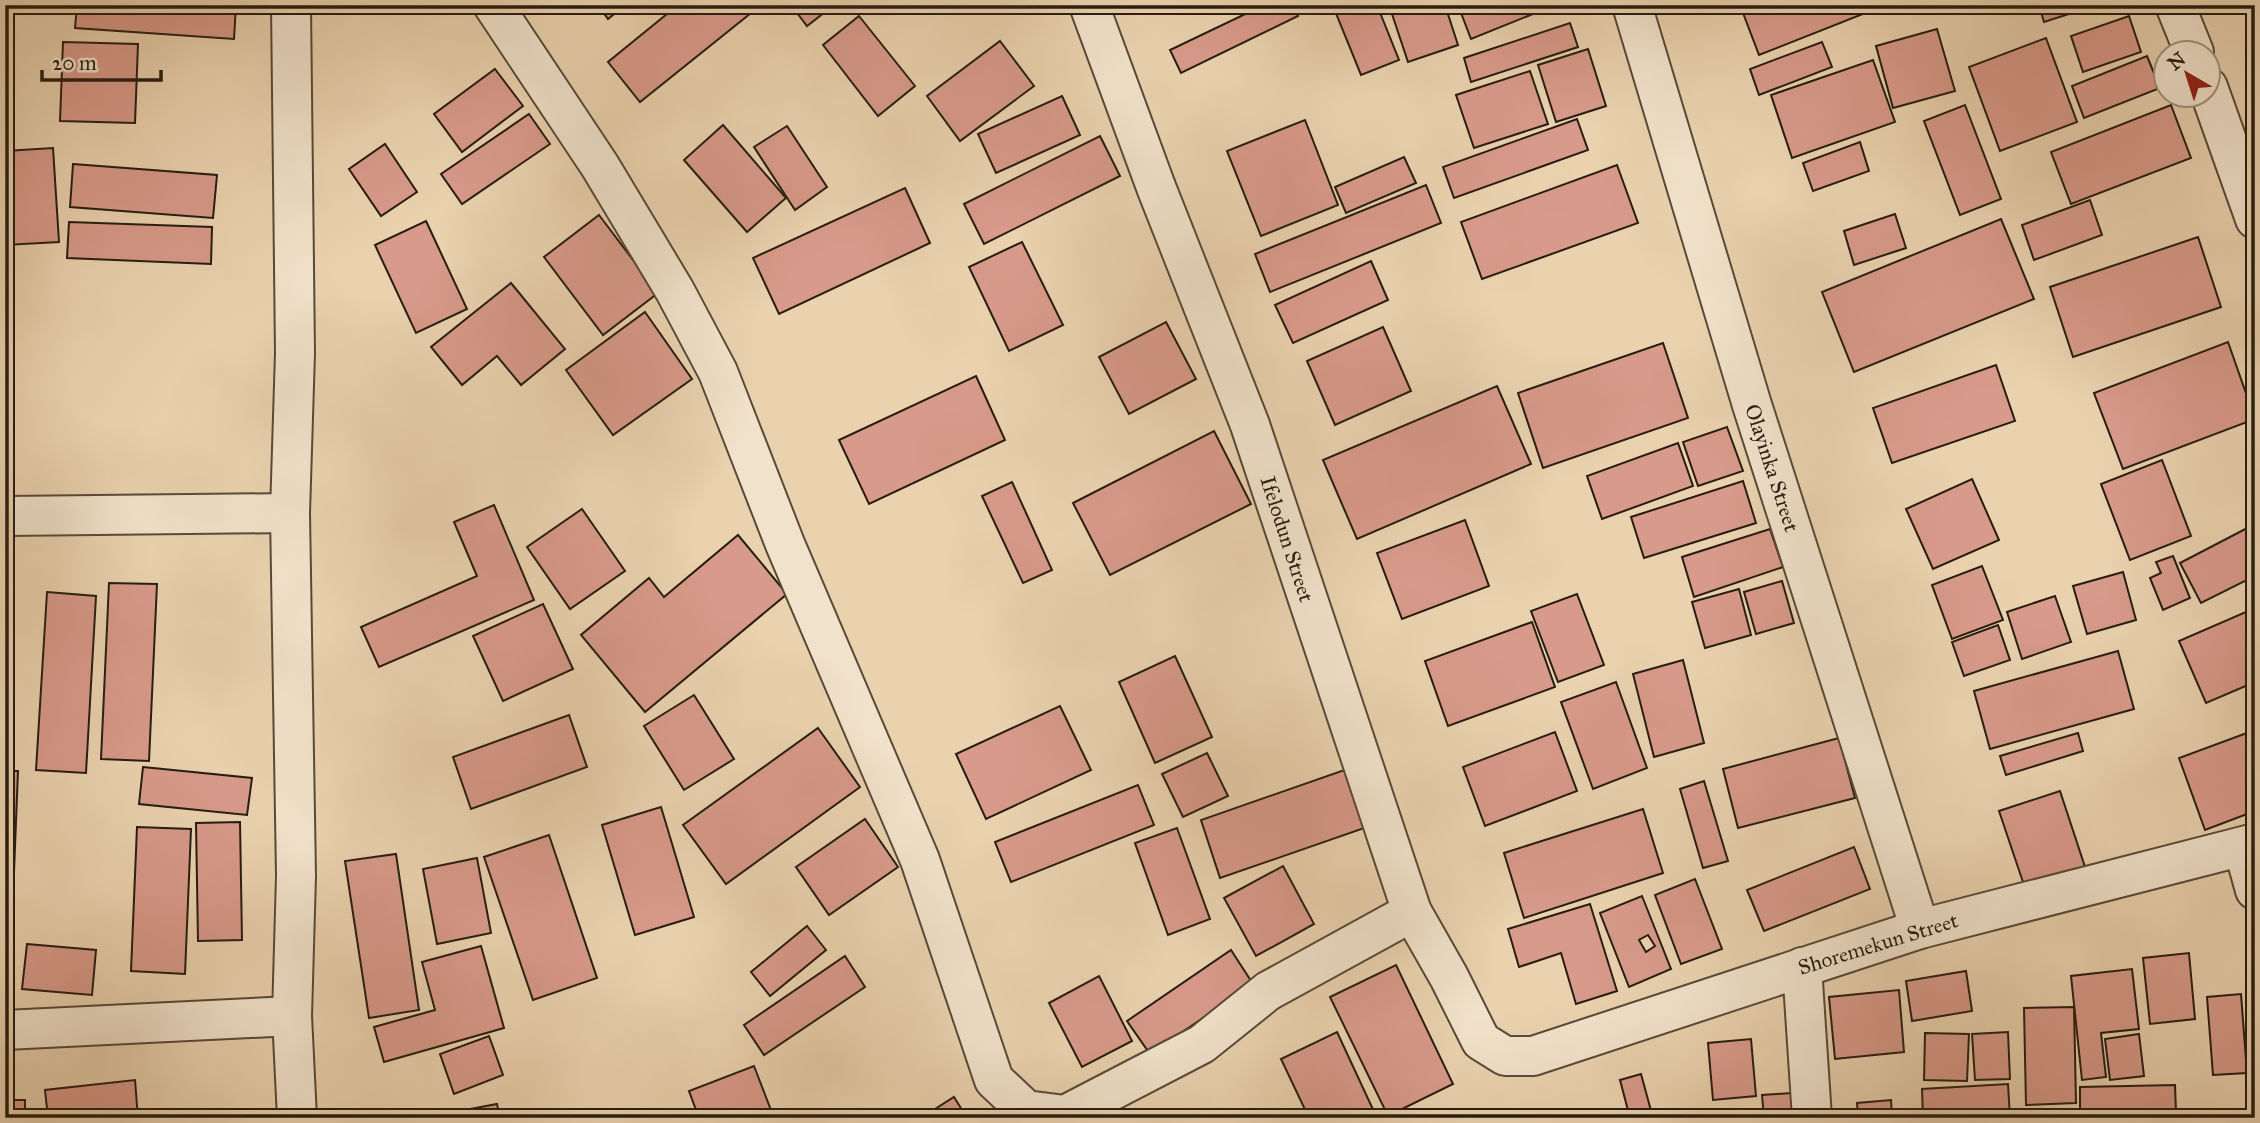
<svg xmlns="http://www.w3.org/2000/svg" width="2260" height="1123" font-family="'IM FELL Great Primer',serif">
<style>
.building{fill:#d89a8a;stroke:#271d11;stroke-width:2;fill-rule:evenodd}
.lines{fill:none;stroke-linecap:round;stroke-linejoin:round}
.minor-casing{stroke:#584a38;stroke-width:42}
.minor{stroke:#f1e2cb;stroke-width:38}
.labels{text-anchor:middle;stroke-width:6;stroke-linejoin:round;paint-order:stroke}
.street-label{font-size:21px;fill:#271d11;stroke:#f1e2cb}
</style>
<rect width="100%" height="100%" fill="#ead2af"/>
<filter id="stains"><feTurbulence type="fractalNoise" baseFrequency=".00286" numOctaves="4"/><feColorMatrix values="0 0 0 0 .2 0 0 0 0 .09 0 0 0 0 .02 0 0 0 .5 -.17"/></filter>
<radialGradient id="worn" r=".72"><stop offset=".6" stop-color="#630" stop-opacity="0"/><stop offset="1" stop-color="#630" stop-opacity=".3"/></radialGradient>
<!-- building -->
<g class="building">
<path d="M 77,5 L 236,5 L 234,39 L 75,28 Z"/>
<path d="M 598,5 L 625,5 L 608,19 Z"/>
<path d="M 678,5 L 761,5 L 640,102 L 608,62 Z"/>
<path d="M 791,5 L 834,5 L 807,26 Z"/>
<path d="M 1264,5 L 1293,5 L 1298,16 L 1181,73 L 1170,50 Z"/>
<path d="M 1377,5 L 1399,60 L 1361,75 L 1333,6 Z"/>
<path d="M 1389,5 L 1445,5 L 1458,45 L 1408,62 Z"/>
<path d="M 1458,5 L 1555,5 L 1471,39 Z"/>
<path d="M 1740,5 L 1876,5 L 1878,8 L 1759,55 Z"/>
<path d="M 2039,5 L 2097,5 L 2044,22 Z"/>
<path d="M 859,16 L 915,86 L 878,116 L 823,45 Z"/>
<path d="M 2129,16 L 2141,52 L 2083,72 L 2071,36 Z"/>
<path d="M 1570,23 L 1578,47 L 1471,82 L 1464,58 Z"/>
<path d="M 1937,29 L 1955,91 L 1893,108 L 1876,46 Z"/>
<path d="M 2046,38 L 2077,122 L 2000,151 L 1969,67 Z"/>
<path d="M 1000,41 L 1034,86 L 960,141 L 927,96 Z"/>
<path d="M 63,42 L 138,44 L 135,123 L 60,121 Z"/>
<path d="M 1822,42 L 1832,67 L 1759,95 L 1750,69 Z"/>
<path d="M 1588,49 L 1606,106 L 1556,122 L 1538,65 Z"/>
<path d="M 2147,56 L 2160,88 L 2084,118 L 2072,86 Z"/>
<path d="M 1873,60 L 1895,122 L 1792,158 L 1771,95 Z"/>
<path d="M 495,69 L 523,106 L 462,152 L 434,114 Z"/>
<path d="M 1530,71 L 1548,124 L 1474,148 L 1456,95 Z"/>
<path d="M 1062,96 L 1080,135 L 996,173 L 978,134 Z"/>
<path d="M 1965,105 L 2001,199 L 1960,215 L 1924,121 Z"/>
<path d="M 2171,105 L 2191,158 L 2071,204 L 2051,152 Z"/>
<path d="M 529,114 L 550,144 L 462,204 L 441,174 Z"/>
<path d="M 1577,119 L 1588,150 L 1454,198 L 1443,167 Z"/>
<path d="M 1305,120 L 1338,205 L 1261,236 L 1227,151 Z"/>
<path d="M 723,125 L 786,198 L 747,232 L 684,160 Z"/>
<path d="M 787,126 L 827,187 L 795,210 L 754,147 Z"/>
<path d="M 1100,136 L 1120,176 L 984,244 L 964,204 Z"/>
<path d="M 1860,142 L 1869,171 L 1813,191 L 1803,163 Z"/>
<path d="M 385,144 L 417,192 L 381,216 L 349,169 Z"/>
<path d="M 53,148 L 59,242 L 5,245 L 5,151 Z"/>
<path d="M 1404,157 L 1416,183 L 1346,213 L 1335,187 Z"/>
<path d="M 73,164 L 217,175 L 213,218 L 70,207 Z"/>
<path d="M 1617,165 L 1638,223 L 1482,279 L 1461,222 Z"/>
<path d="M 1426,185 L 1441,223 L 1270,292 L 1255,254 Z"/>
<path d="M 905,188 L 930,243 L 779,314 L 753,258 Z"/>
<path d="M 2090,200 L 2102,235 L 2034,260 L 2022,225 Z"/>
<path d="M 1895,214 L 1906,248 L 1854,265 L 1844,231 Z"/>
<path d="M 599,215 L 658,293 L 603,335 L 544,257 Z"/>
<path d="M 2001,219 L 2034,299 L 1854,372 L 1822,292 Z"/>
<path d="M 426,221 L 467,309 L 416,333 L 375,245 Z"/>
<path d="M 69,222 L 212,227 L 211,264 L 67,258 Z"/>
<path d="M 2198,237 L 2221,307 L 2073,357 L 2050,287 Z"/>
<path d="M 1022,242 L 1063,325 L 1009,351 L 969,267 Z"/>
<path d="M 1371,261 L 1388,300 L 1293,343 L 1275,305 Z"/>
<path d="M 511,283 L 565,349 L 521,385 L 497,356 L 462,385 L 431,347 Z"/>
<path d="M 645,312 L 692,379 L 613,435 L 566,370 Z"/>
<path d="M 1166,322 L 1196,379 L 1129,414 L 1099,357 Z"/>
<path d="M 1383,327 L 1411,391 L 1335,425 L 1307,361 Z"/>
<path d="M 2228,342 L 2255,419 L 2123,469 L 2094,393 Z"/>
<path d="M 1663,343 L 1688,418 L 1543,468 L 1518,393 Z"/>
<path d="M 1996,365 L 2015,421 L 1892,463 L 1873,408 Z"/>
<path d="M 976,376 L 1005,440 L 869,504 L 839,440 Z"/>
<path d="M 1497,386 L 1531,464 L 1357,539 L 1323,460 Z"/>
<path d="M 1727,427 L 1743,471 L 1698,486 L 1683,442 Z"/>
<path d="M 1214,431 L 1251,504 L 1110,575 L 1073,503 Z"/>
<path d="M 1678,443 L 1693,486 L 1602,519 L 1587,476 Z"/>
<path d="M 2162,460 L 2191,536 L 2130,560 L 2101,484 Z"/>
<path d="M 1972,479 L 1999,540 L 1933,569 L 1906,509 Z"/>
<path d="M 1743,481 L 1756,523 L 1644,558 L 1631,517 Z"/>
<path d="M 1012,482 L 1052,570 L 1023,583 L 982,496 Z"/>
<path d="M 494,505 L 534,600 L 379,667 L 361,627 L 477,576 L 454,522 Z"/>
<path d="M 582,509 L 625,571 L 570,609 L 527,547 Z"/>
<path d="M 1465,520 L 1489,586 L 1402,619 L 1377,553 Z"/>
<path d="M 2255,524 L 2255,576 L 2201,603 L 2180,563 Z"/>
<path d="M 1770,529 L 1783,567 L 1694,597 L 1682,557 Z"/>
<path d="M 738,535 L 787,594 L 645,712 L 581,635 L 649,578 L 664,597 Z"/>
<path d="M 2173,556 L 2190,598 L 2163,610 L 2150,578 L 2161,573 L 2156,562 Z"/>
<path d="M 1982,566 L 2003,620 L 1952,639 L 1932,585 Z"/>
<path d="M 2123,572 L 2136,620 L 2087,634 L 2073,586 Z"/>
<path d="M 1782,581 L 1794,623 L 1756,634 L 1744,592 Z"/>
<path d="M 109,583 L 157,584 L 149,761 L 101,759 Z"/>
<path d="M 1739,589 L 1751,635 L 1705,648 L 1692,602 Z"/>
<path d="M 47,592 L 96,596 L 86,773 L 36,770 Z"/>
<path d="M 1577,594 L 1604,665 L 1558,682 L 1531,611 Z"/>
<path d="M 2055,596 L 2071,642 L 2022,659 L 2007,612 Z"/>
<path d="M 543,604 L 573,669 L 503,701 L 473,636 Z"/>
<path d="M 2255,608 L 2255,682 L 2206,703 L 2179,641 Z"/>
<path d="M 1532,622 L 1555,687 L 1448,726 L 1425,661 Z"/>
<path d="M 1998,625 L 2010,660 L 1964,676 L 1952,642 Z"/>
<path d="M 2118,651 L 2134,709 L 1990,749 L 1974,691 Z"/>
<path d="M 1175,656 L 1212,737 L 1155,763 L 1119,682 Z"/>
<path d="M 1683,660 L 1704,743 L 1654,757 L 1633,674 Z"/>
<path d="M 1616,682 L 1647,768 L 1593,789 L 1561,702 Z"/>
<path d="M 694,695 L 734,759 L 684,790 L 644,726 Z"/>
<path d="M 1060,706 L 1091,770 L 986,819 L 956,754 Z"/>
<path d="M 569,715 L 587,767 L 471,809 L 453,757 Z"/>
<path d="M 818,728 L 860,787 L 726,884 L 683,825 Z"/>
<path d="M 2255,730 L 2255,811 L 2205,830 L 2179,758 Z"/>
<path d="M 1555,732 L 1577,791 L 1485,826 L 1463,767 Z"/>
<path d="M 2078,733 L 2083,751 L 2006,775 L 2000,756 Z"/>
<path d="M 1839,738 L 1855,798 L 1738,828 L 1723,769 Z"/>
<path d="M 1207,753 L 1228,796 L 1183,817 L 1162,774 Z"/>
<path d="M 1356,766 L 1376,824 L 1220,878 L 1201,820 Z"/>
<path d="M 143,767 L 252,778 L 247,815 L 139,804 Z"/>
<path d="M 5,771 L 18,771 L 14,872 L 5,872 Z"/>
<path d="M 1704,781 L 1728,861 L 1703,868 L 1680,789 Z"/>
<path d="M 1138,785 L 1154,825 L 1011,882 L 995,842 Z"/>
<path d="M 2060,791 L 2085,867 L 2025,888 L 1999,811 Z"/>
<path d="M 661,807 L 694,917 L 635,935 L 602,825 Z"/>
<path d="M 1643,809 L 1663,873 L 1524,918 L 1504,853 Z"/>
<path d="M 865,819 L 898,867 L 829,915 L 796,867 Z"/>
<path d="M 240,822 L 242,940 L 198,941 L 196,823 Z"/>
<path d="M 137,827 L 191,829 L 185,974 L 131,971 Z"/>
<path d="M 1177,828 L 1210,919 L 1168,935 L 1135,843 Z"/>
<path d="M 549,835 L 597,978 L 533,1000 L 484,857 Z"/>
<path d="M 1854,847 L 1870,889 L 1764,931 L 1747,890 Z"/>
<path d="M 396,854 L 419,1010 L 369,1018 L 345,861 Z"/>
<path d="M 477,858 L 491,933 L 437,944 L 423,869 Z"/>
<path d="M 1283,866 L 1314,924 L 1256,956 L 1224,898 Z"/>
<path d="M 1695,879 L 1722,949 L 1681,964 L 1655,895 Z"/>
<path d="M 1642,896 L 1671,969 L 1629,987 L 1600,913 ZM 1648,935 L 1655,946 L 1646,952 L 1639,940 Z"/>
<path d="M 1590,904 L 1617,991 L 1576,1004 L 1561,953 L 1519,967 L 1508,929 Z"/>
<path d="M 807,926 L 826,950 L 770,996 L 751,972 Z"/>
<path d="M 27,944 L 96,950 L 92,995 L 22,989 Z"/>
<path d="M 481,946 L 504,1028 L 384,1062 L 374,1027 L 435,1010 L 422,962 Z"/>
<path d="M 1231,950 L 1253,984 L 1150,1054 L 1127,1021 Z"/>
<path d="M 2189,953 L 2195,1019 L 2150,1024 L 2143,958 Z"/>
<path d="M 845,956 L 865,987 L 764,1055 L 744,1025 Z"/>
<path d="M 1396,965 L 1453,1084 L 1388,1116 L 1330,997 Z"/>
<path d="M 2132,969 L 2139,1029 L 2101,1033 L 2106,1077 L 2082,1080 L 2071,976 Z"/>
<path d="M 1966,971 L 1972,1011 L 1912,1021 L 1906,981 Z"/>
<path d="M 1099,976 L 1132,1041 L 1082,1067 L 1049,1003 Z"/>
<path d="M 1899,990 L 1904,1052 L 1835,1059 L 1829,997 Z"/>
<path d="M 2241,994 L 2247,1073 L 2213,1075 L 2207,997 Z"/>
<path d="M 2074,1007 L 2076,1103 L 2026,1105 L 2024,1008 Z"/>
<path d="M 1337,1032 L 1377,1118 L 1309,1118 L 1281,1059 Z"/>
<path d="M 2008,1032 L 2010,1079 L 1975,1080 L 1972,1034 Z"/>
<path d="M 1925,1033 L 1969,1034 L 1967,1081 L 1924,1080 Z"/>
<path d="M 2139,1034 L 2144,1076 L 2110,1080 L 2105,1039 Z"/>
<path d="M 489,1036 L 503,1075 L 454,1094 L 440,1054 Z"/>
<path d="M 1751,1039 L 1756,1096 L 1713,1100 L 1708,1043 Z"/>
<path d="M 754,1066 L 774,1118 L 699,1118 L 689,1091 Z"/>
<path d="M 1641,1074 L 1653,1118 L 1630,1118 L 1620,1080 Z"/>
<path d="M 135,1080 L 138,1118 L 48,1118 L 45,1090 Z"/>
<path d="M 2008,1084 L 2010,1118 L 1923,1118 L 1922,1089 Z"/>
<path d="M 2175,1085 L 2176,1113 L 2080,1115 L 2080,1087 Z"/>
<path d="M 1805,1092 L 1807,1118 L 1764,1118 L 1762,1095 Z"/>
<path d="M 954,1097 L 967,1118 L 921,1118 Z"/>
<rect x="5" y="1100" width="20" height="18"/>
<path d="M 1891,1100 L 1892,1118 L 1858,1118 L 1857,1103 Z"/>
<path d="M 497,1104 L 500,1118 L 422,1118 Z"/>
<path d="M 2071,1111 L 2071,1118 L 2025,1118 L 2025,1113 Z"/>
</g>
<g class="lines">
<!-- minor casing -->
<g class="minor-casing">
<g id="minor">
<path d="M 291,5 L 295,353 L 290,513 L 296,876 L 292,1016 L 297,1118"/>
<path d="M 493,5 L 600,166 L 675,291 L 718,372 L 785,544 L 920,860 L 994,1080 L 1026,1110 L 1065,1115 L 1202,1044 L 1268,991 L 1412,912"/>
<path d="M 1089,5 L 1156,187 L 1250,425 L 1412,912 L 1449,977 L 1481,1041 L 1505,1056 L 1533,1056 L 1920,929 L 2255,843"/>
<path d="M 1632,5 L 1752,405 L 1920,929"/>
<path d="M 2175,5 L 2194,52"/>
<path d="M 2208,87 L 2255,219"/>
<path d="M 5,516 L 290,513"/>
<path d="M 2243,847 L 2255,890"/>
<path d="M 1802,967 L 1812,1118"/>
<path d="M 5,1030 L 292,1016"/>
</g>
</g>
<!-- minor -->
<use href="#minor" class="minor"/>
</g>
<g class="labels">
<!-- street labels -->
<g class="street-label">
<text transform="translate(1772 468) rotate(72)" y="7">Olayinka Street</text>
<text transform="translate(1287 539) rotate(72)" y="7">Ifelodun Street</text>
<text transform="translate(1878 944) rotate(-17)" y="7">Shoremekun Street</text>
</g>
</g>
<!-- margin -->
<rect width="2260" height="1123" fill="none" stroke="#ead2af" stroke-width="28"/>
<rect x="7" y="7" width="2246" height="1109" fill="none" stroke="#271d11" stroke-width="3.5"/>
<rect x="14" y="14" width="2232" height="1095" fill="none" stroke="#271d11" stroke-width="2"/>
<!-- north arrow -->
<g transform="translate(2187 74) rotate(321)"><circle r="33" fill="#f1e2cb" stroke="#a09381" stroke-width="2"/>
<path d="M0-5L12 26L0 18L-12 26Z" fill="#8f2418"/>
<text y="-10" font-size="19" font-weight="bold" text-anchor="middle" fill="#271d11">N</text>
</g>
<!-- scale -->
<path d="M42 70v10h119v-10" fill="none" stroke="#271d11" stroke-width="3.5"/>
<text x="52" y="70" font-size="21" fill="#271d11" stroke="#f1e2cb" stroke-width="5" paint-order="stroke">20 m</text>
<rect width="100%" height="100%" filter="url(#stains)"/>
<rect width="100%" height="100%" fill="url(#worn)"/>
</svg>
